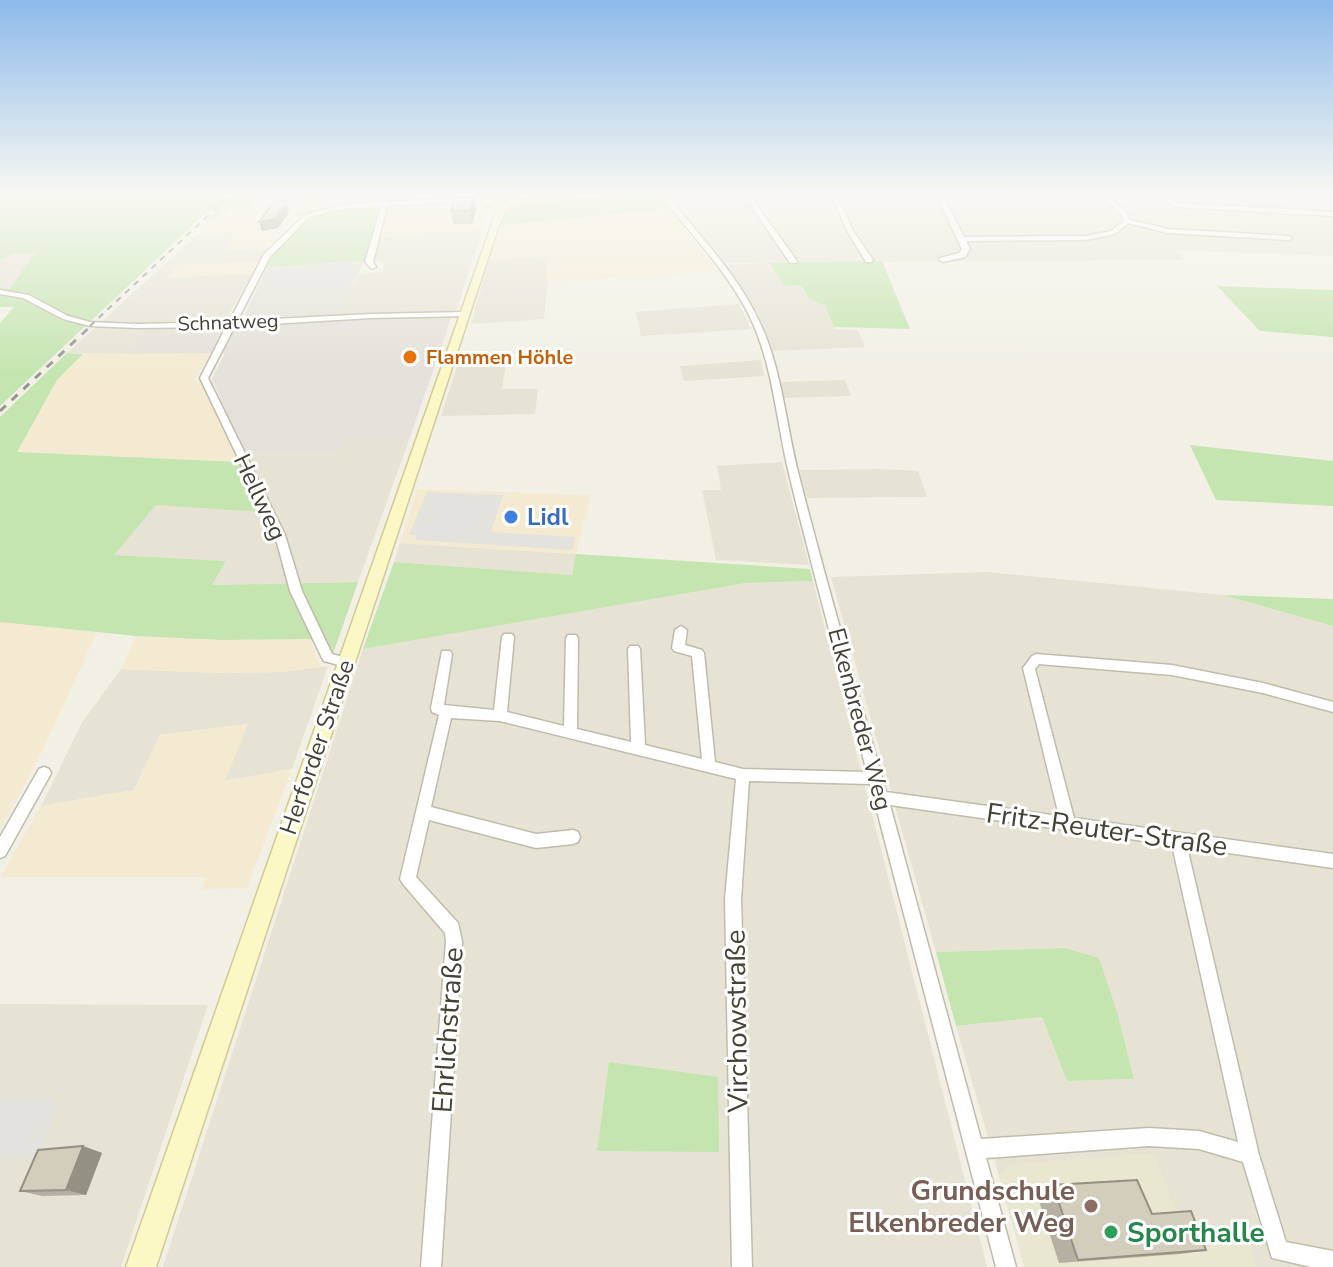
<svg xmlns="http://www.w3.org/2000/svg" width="1333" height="1267" font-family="'Nunito Sans',sans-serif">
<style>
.residential{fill:#e6e3d4}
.commercial{fill:#f3ead1}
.industrial{fill:#e4e1da}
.education{fill:#eae7d0}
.green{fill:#c4e5b0}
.parking{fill:#e3e2dd}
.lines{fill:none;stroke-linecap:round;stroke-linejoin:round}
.street-casing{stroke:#c0bcab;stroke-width:3}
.secondary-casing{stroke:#d0ca97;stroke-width:3}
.street{fill:#fff;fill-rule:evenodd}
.secondary{fill:#fcf8c5;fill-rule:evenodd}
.rail-far1{stroke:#959595;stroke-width:2;stroke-dasharray:6 6;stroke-linecap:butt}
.rail{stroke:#959595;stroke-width:3;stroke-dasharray:8 8;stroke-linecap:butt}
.wall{fill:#b5b0a1}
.shaded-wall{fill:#949083}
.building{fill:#d3cdbb;stroke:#949083;stroke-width:2}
.food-dot{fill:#e8710a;stroke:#fff;stroke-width:3}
.shop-dot{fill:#3f7fe0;stroke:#fff;stroke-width:3}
.education-dot{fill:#8d6e63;stroke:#fff;stroke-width:3}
.leisure-dot{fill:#2e9e5b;stroke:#fff;stroke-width:3}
.labels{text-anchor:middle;stroke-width:6;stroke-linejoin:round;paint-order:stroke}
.far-street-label{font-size:20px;fill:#444135;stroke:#fff}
.far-food-label{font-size:20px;font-weight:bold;fill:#c56008;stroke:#fff;text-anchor:start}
.street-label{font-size:24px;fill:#444135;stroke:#fff}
.shop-label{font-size:24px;font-weight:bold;fill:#366cbe;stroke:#fff;text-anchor:start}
.near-street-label{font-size:28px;fill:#444135;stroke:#fff}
.near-education-label{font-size:28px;font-weight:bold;fill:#785e54;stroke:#fff;text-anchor:end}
.near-leisure-label{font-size:28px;font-weight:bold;fill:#27864d;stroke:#fff;text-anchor:start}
</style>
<rect width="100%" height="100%" fill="#f2f0e5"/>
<!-- residential -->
<g class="residential">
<path d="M 669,196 L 1333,196 L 1333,256 L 1176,250 L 1185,260 L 722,263 Z"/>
<path d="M 483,230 L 456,311 L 336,316 L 359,274 L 382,272 L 385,264 L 374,258 L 380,238 Z"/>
<path d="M 234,234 L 227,250 L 266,249 L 258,262 L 177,265 L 171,277 L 251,274 L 226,320 L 151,322 L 125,354 L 67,353 L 197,235 Z"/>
<path d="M 38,248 L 10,290 L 0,291 L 0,260 L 7,252 Z"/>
<path d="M 547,256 L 548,282 L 544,319 L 471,324 L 489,260 Z"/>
<path d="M 770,263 L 784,286 L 801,285 L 809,298 L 825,306 L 835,329 L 858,330 L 865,347 L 772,351 L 758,314 L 724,265 Z"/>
<path d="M 739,304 L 751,329 L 641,336 L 636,312 Z"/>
<path d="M 761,360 L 764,376 L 684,381 L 680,366 Z"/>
<path d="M 506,363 L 502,389 L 538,389 L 535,414 L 441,416 L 458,364 Z"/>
<path d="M 845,380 L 851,396 L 783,398 L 780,382 Z"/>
<path d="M 345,440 L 409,440 L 358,582 L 211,585 L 226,561 L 113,555 L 156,505 L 269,510 L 243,452 L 340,452 Z"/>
<path d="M 782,462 L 809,565 L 716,560 L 702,490 L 721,490 L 717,466 Z"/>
<path d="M 882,469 L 918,471 L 927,497 L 807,498 L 799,470 Z"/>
<path d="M 400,543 L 576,554 L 572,575 L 394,562 Z"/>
<path d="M 988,572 L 1223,595 L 1333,626 L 1333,1267 L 1256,1267 L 1249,1243 L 1185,1236 L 1010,1164 L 999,1176 L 956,1026 L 1042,1017 L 1067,1081 L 1134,1079 L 1118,1015 L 1065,948 L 936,952 L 831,577 Z"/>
<path d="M 813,581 L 987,1267 L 163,1267 L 363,649 L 746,583 Z"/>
<path d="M 328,666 L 292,769 L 224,781 L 247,724 L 160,735 L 134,790 L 41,806 L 83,721 L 121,669 L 219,673 L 281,672 Z"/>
<path d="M 0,1004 L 208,1005 L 121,1267 L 0,1267 L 0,1159 L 38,1156 L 60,1099 L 0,1099 Z"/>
</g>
<!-- commercial -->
<g class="commercial">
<path d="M 254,196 L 403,196 L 402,199 L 331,205 L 309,212 L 294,220 L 266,249 L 226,250 L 234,234 L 197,235 L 213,219 L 230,210 L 250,205 Z"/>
<path d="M 400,204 L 473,204 L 487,211 L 483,230 L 380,238 L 389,208 Z"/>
<path d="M 669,209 L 717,271 L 548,282 L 546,256 L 489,260 L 501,225 Z"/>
<path d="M 258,262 L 251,274 L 171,277 L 177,265 Z"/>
<path d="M 210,353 L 194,381 L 203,382 L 239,462 L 16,452 L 57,380 L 83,354 Z"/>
<path d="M 417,489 L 591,495 L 576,554 L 400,543 Z"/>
<path d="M 0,622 L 97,632 L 43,750 L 0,830 Z"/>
<path d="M 136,636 L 222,640 L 310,639 L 321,667 L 281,672 L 219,673 L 121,669 Z"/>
<path d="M 248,724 L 225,781 L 292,769 L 247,888 L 202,889 L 206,877 L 0,877 L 41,806 L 134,790 L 160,735 Z"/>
</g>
<!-- industrial -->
<path class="industrial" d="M 364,261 L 335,320 L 452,316 L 409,440 L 346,440 L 340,452 L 243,452 L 212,379 L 225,353 L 125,354 L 148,325 L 240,326 L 267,267 Z"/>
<!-- education -->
<path class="education" d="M 1155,1153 L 1185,1236 L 1249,1243 L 1256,1267 L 1024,1267 L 999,1176 L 1010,1164 Z"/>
<!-- green -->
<g class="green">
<path d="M 0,196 L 255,196 L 250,207 L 231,210 L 207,221 L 217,211 L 208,211 L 0,406 L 0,323 L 14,307 L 0,307 L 0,296 L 27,298 L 64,322 L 69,318 L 33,295 L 5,291 L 11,287 L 35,253 L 13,254 L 0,260 Z"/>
<path d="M 629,196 L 659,196 L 669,209 L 501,225 L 507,209 L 512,207 Z"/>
<path d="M 381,205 L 364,261 L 267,267 C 295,213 327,210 381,205 Z"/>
<path d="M 882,261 L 910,329 L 834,327 L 825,306 L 809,298 L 801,285 L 784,286 L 770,263 Z"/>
<path d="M 1217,286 L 1333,290 L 1333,337 L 1260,331 Z"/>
<path d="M 67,353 L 83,354 L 57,380 L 17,452 L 239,462 L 263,512 L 156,505 L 114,555 L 226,561 L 212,585 L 358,582 L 333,654 L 310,639 L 222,640 L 136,636 L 0,622 L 0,417 Z"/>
<path d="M 1190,445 L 1333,461 L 1333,506 L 1216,500 Z"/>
<path d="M 576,554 L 810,569 L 813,581 L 746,583 L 363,649 L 394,562 L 572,575 Z"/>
<path d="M 1223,595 L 1333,599 L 1333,626 Z"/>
<path d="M 1065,948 L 1099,958 L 1118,1015 L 1134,1079 L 1067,1081 L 1042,1017 L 956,1026 L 936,952 Z"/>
<path d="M 609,1062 L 718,1077 L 719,1152 L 597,1151 Z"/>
</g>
<!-- parking -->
<g class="parking">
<path d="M 427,492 L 503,495 L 491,532 L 575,537 L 572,550 L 415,540 L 417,535 L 409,535 Z"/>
<path d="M 0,1099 L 61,1099 L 38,1157 L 0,1159 Z"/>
</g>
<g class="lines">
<!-- street casing -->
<g class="street-casing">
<g id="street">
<path d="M 577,196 L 612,196 L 512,205 L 509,203 L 512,201 Z"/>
<path d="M 661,196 L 668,196 C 698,234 733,270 755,313 C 782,363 785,422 799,476 C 826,582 857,688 886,792 L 1059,816 L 1023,668 L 1032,656 L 1036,654 L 1172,665 L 1263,683 L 1333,702 L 1333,712 L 1263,693 L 1172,675 L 1039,664 L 1035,669 L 1074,818 L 1333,854 L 1333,868 L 1187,847 L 1259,1155 L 1286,1242 L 1333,1251 L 1333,1267 L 1311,1267 L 1272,1258 L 1243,1162 L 1199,1149 L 1149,1146 L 986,1158 L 1016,1267 L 996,1267 L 870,784 L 749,781 L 741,899 L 752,1267 L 732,1267 L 725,899 L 736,779 L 500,721 L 451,718 L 431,807 L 536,834 L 573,830 L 578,832 L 580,837 L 578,842 L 573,844 L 536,848 L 429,820 L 416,877 L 458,923 L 462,941 L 441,1267 L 421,1267 L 446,941 L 445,933 L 403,884 L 400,879 L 439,715 L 432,712 L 431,708 L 442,651 L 450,651 L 452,654 L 444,705 L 494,710 L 502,637 L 504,634 L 512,634 L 514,637 L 507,712 L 564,726 L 566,638 L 568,635 L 576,635 L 578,638 L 577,729 L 631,742 L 628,649 L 630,646 L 638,646 L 640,649 L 645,745 L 702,759 L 692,656 L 674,651 L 672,648 L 675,630 L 681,626 L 687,630 L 685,645 L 702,650 L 704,653 L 715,762 L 743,769 L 867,772 C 841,674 814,576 790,478 C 776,423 774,364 748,313 C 726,270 691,234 661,196 ZM 890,805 L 1172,845 L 1238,1142 L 1199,1131 L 1149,1128 L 981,1139 Z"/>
<path d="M 748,196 L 754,196 L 758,207 L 797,261 L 796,263 L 790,263 L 752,207 Z"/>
<path d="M 832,196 L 838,196 L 852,229 L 873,260 L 872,262 L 866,262 L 846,229 Z"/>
<path d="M 937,196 L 943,196 L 964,237 L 1086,236 L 1111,231 L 1124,221 L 1122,215 L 1101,196 L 1108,196 L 1127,213 L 1130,220 L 1168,229 L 1289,236 L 1292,238 L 1289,240 L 1168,233 L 1128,223 L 1115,234 L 1086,240 L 966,241 L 970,249 L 965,257 L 943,262 L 939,260 L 940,258 L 959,253 L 962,249 Z"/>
<path d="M 1163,196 L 1170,196 L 1177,203 L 1333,212 L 1333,216 L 1175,207 Z"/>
<path d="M 487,197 L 490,199 L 489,200 L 387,206 L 373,262 L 376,267 L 372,269 L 365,262 L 381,207 L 340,209 L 309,217 L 270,257 L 237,321 L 371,314 L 464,312 L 468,314 L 467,316 L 371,318 L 235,326 L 208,378 L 285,535 L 302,591 L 332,654 L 350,659 L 352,662 L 350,665 L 346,667 L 324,661 L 322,658 L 290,591 L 275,535 L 200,378 L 226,327 L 136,328 L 90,326 L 63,319 L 23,298 L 0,294 L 0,290 L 29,295 L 68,316 L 90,322 L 136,324 L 229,322 L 264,254 L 305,215 L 340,205 L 385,201 L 388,202 Z"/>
<path d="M 44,767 L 49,769 L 51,773 L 49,777 L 5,856 L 0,858 L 0,837 L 39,769 Z"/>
</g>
</g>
<!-- secondary casing -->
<g class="secondary-casing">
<path id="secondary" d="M 487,196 L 498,196 L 493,202 L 499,204 L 508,201 L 504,196 L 519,199 L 515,205 L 507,208 L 498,228 L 156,1267 L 126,1267 L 497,209 L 483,205 Z"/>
</g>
<!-- street -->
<use href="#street" class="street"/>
<!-- secondary -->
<use href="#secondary" class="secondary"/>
<!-- rail-far1 -->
<path class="rail-far1" d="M 90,326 L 229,196"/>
<!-- rail -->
<path class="rail" d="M 0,411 L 93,324"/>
</g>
<!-- wall -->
<g class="wall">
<path d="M 476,210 L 472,224 L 453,224 L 451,211 Z"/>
<path d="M 83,1146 L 102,1153 L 86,1195 L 42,1196 L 20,1191 Z"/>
<path d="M 1053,1185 L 1152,1214 L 1206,1250 L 1181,1254 L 1059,1263 L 1036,1192 Z"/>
</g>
<!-- shaded-wall -->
<g class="shaded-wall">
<path d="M 474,197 L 476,210 L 472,224 L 469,211 Z"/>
<path d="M 286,201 L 289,209 L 288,214 L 278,228 L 262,231 L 259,222 Z"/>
<path d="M 83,1146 L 102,1153 L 86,1195 L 66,1190 Z"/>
</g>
<!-- building -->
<g class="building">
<path d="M 456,197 L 474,197 L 469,211 L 451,211 Z"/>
<path d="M 274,201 L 286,201 L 285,205 L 275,219 L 259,222 Z"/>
<path d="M 83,1146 L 66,1190 L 20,1191 L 38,1150 Z"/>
<path d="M 1137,1180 L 1152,1214 L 1191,1211 L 1206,1250 L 1078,1260 L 1053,1185 Z"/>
</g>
<!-- sky -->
<linearGradient id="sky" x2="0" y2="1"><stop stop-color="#8dbaea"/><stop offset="0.52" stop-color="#f9f8f3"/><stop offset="1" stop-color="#f9f8f3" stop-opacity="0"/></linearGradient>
<rect width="1333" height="374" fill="url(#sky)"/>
<!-- markers -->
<circle class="food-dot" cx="410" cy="357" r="8"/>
<circle class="shop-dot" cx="511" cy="517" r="8"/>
<circle class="education-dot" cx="1091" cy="1206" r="8"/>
<circle class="leisure-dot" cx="1111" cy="1232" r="8"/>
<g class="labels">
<!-- far-street labels -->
<g class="far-street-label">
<text transform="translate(228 322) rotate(-2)" y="7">Schnatweg</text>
</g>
<!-- far-food labels -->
<g class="far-food-label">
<text x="426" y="364">Flammen Höhle</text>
</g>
<!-- street labels -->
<g class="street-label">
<text transform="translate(260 497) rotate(65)" y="8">Hellweg</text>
<text transform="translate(860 719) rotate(75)" y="8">Elkenbreder Weg</text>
<text transform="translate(317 747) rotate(-71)" y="8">Herforder Straße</text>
</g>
<!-- shop labels -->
<g class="shop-label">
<text x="527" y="525">Lidl</text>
</g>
<!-- near-street labels -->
<g class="near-street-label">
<text transform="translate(1107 829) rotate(8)" y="10">Fritz-Reuter-Straße</text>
<text transform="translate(736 1021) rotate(-91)" y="10">Virchowstraße</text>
<text transform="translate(447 1030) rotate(-86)" y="10">Ehrlichstraße</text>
</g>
<!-- near-education labels -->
<g class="near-education-label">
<text x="1075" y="1200">Grundschule<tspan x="1075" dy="32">Elkenbreder Weg</tspan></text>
</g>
<!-- near-leisure labels -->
<g class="near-leisure-label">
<text x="1127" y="1242">Sporthalle</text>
</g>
</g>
</svg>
